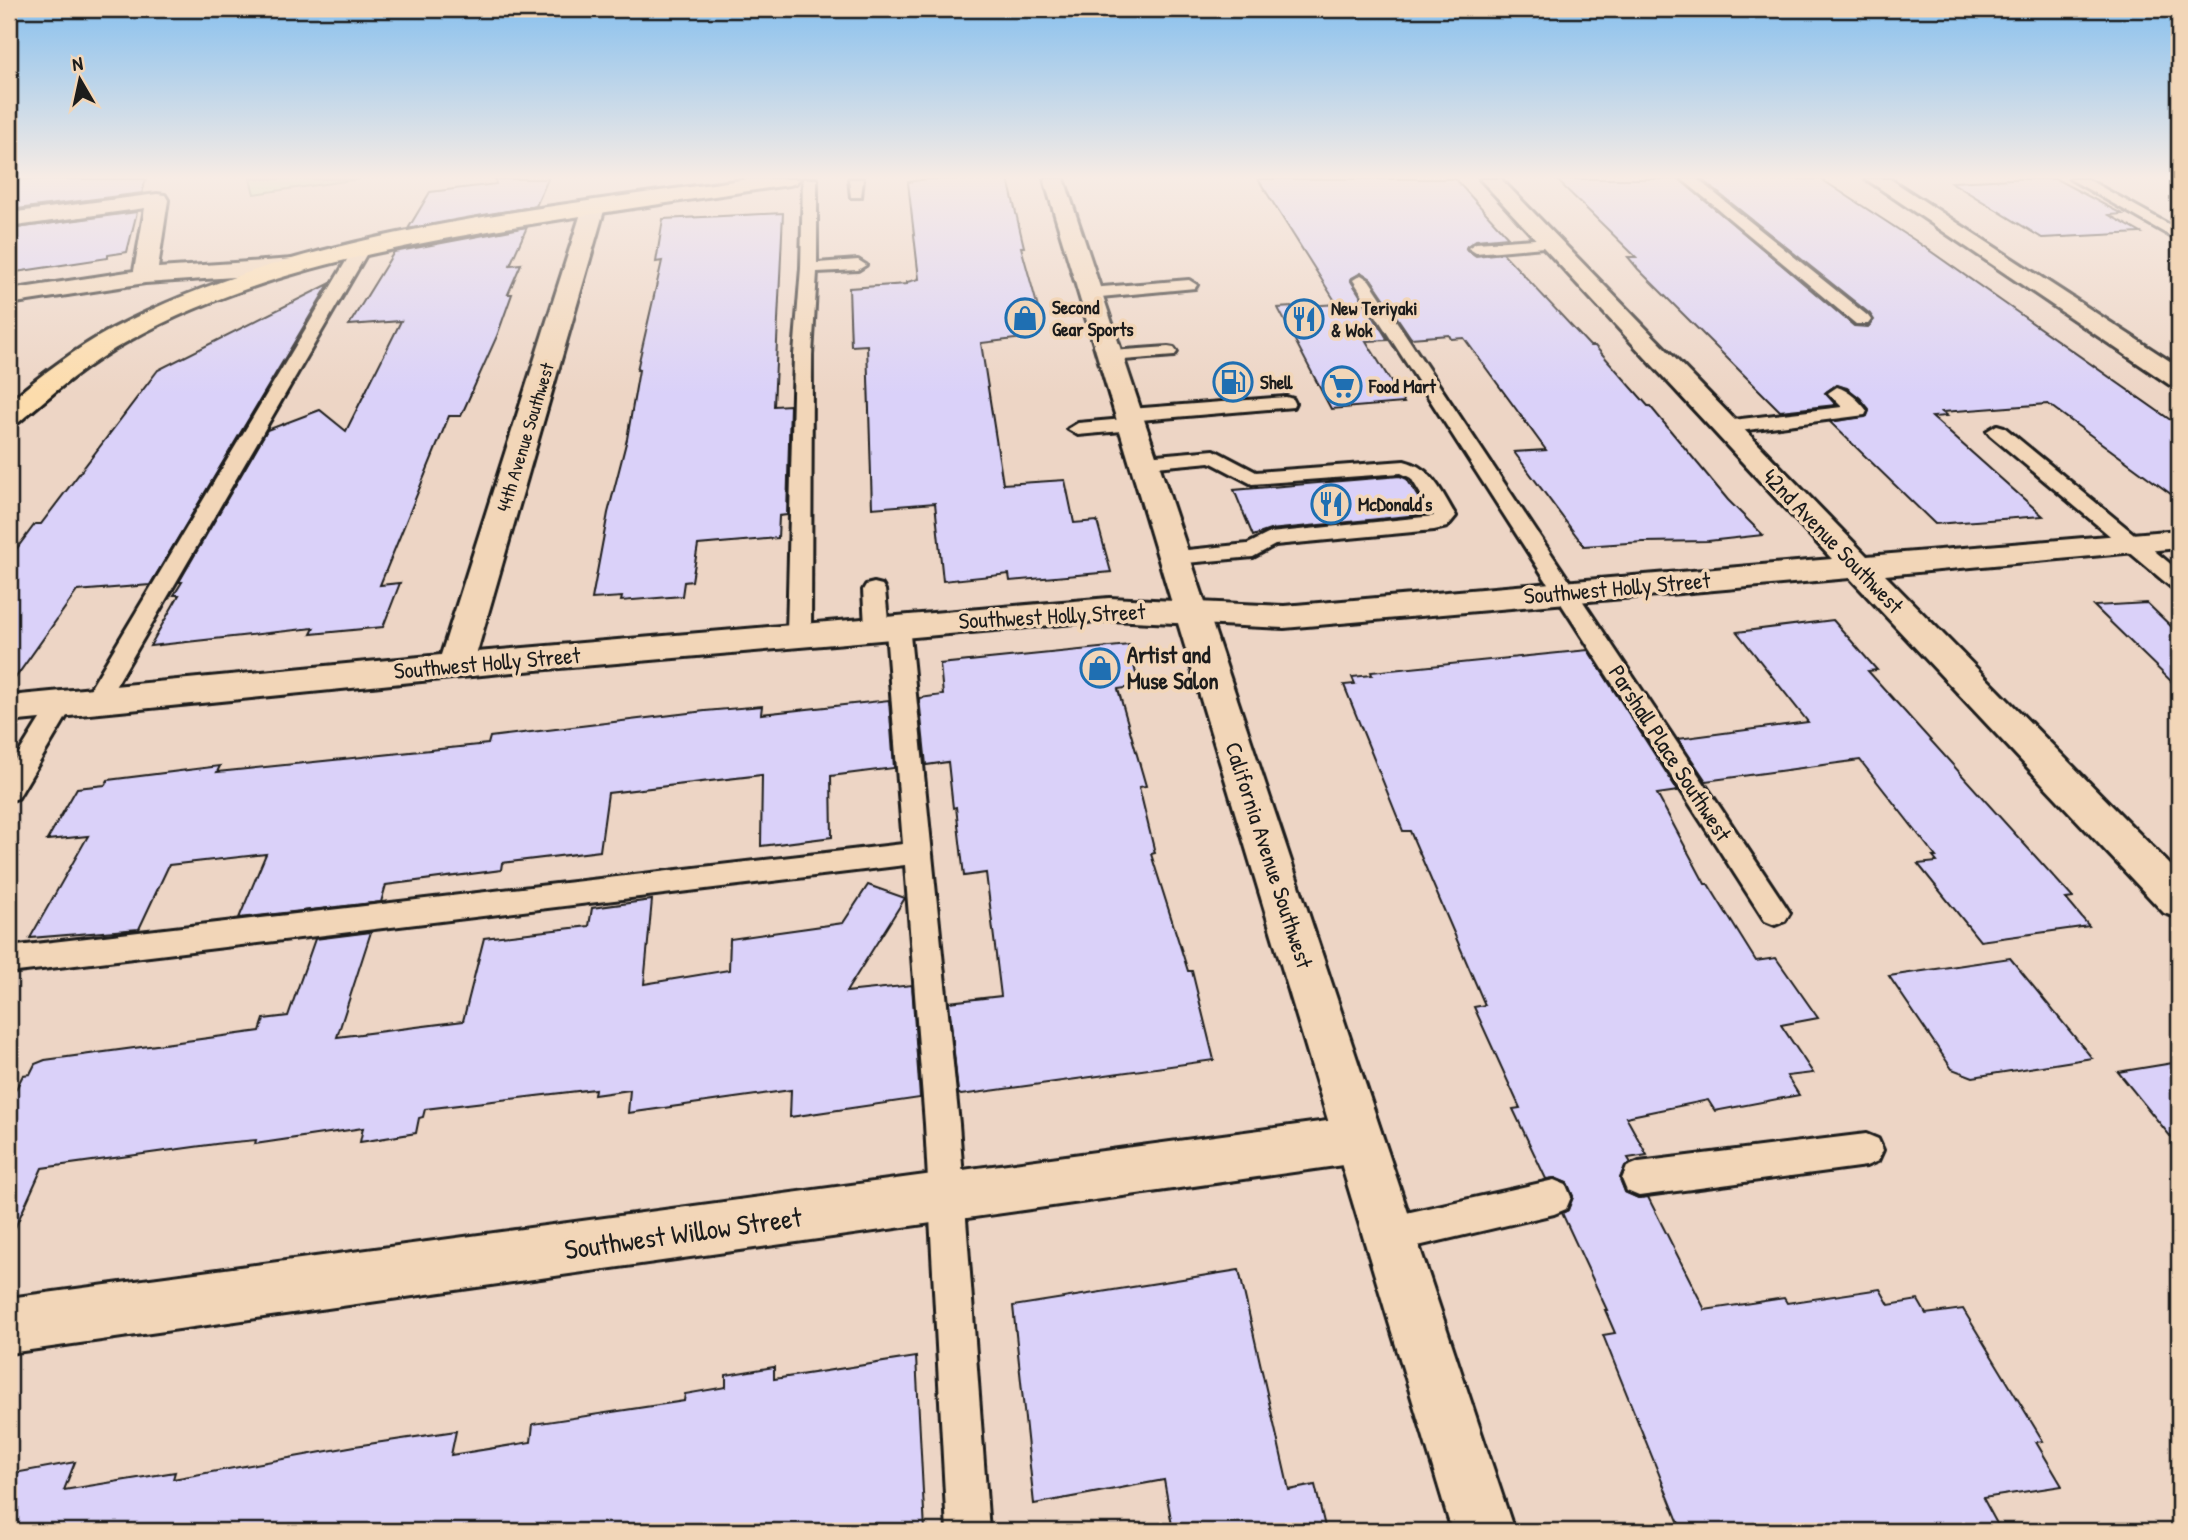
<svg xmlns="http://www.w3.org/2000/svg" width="2188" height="1540" font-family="'Patrick Hand',sans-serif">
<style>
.green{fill:#bbebaa;stroke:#6c8463;stroke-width:2}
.building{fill:#dad1f9;stroke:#1c1c1c;stroke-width:2}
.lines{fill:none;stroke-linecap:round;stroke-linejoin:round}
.service-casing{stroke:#1c1c1c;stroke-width:6}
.minor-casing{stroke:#1c1c1c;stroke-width:6}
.secondary-casing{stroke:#1c1c1c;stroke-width:6}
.primary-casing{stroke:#1c1c1c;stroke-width:6}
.service{fill:#f2d6b8;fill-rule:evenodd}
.minor{fill:#f2d6b8;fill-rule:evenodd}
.secondary{fill:#f2d6b8;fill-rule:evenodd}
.primary{fill:#fcdcac;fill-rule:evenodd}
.labels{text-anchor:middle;stroke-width:7;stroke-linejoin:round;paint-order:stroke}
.far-poi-label{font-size:19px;font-weight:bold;fill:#1c1c1c;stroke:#f2d6b8;text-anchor:start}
.far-street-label{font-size:19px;fill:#1c1c1c;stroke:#f2d6b8}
.street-label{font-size:23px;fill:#1c1c1c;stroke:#f2d6b8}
.poi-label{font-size:23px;font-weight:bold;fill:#1c1c1c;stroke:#f2d6b8;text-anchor:start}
.near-street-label{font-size:28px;fill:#1c1c1c;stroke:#f2d6b8}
</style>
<rect width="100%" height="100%" fill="#edd5c5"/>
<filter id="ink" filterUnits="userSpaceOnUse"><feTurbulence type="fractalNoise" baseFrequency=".0143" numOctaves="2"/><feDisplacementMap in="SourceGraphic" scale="14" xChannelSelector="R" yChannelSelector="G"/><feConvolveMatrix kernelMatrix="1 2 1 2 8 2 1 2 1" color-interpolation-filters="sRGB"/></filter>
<g filter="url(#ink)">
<!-- green -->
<path class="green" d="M 250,179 L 359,179 L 254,194 Z"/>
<!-- building -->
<g class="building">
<path d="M 30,179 L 146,179 L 142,193 L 9,210 L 9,181 Z"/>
<path d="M 495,179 L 548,179 L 536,206 L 408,229 L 430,192 L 496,184 Z"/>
<path d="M 927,179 L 1008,179 L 1024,247 L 1021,247 L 1038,308 L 1034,308 L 1039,329 L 1031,330 L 1033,337 L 981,343 L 1003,484 L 1065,480 L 1074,523 L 1097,521 L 1111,572 L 1010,581 L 1009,574 L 943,581 L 935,503 L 872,508 L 867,345 L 851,346 L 849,288 L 907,284 L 907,282 L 919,279 L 908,182 Z"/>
<path d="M 1258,179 L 1455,179 L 1508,237 L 1476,240 L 1467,246 L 1467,250 L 1476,256 L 1503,253 L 1590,346 L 1595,346 L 1648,406 L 1650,406 L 1728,500 L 1763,535 L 1708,541 L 1643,542 L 1584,546 L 1514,452 L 1546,450 L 1464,338 L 1451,339 L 1449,335 L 1411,338 L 1371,279 L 1362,273 L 1352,278 L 1351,281 L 1388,340 L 1366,341 L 1404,403 L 1331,409 L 1278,308 L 1337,304 Z"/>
<path d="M 1556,179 L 1680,179 L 1854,326 L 1868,327 L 1874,320 L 1870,314 L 1701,179 L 1821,179 L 1916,241 L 2179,426 L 2179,500 L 2048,404 L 1942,412 L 1947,416 L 1932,417 L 2043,516 L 1935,524 L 1830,422 L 1867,416 L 1869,409 L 1860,398 L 1847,388 L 1836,385 L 1825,393 L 1836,405 L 1780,411 L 1638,269 L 1628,257 L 1636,257 Z"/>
<path d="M 2011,179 L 2056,179 L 2122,214 L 2109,215 L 2141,233 L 2042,238 L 1951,182 Z"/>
<path d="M 137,212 L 127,252 L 108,255 L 108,258 L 9,273 L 9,229 Z"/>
<path d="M 783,213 L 774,406 L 790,405 L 787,515 L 779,516 L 778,538 L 698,545 L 692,581 L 684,582 L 682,596 L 621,601 L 622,597 L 592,599 L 608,513 L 627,439 L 639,370 L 637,370 L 662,261 L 656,262 L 663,219 Z"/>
<path d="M 527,227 L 510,265 L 521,264 L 508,294 L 512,294 L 497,336 L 461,416 L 449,416 L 380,585 L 400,583 L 383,627 L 311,634 L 314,628 L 150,646 L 179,595 L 174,595 L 182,582 L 179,582 L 267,430 L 320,410 L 346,431 L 401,321 L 349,325 L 394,252 Z"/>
<path d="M 329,284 L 150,585 L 77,591 L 9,687 L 9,559 L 35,524 L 41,524 L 158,370 Z"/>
<path d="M 1400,476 L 1407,479 L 1428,514 L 1270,530 L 1253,536 L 1234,490 Z"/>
<path d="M 2147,603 L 2179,634 L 2179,689 L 2094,606 Z"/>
<path d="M 1833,620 L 1877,670 L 1868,671 L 2073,898 L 2066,899 L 2089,926 L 1980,941 L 1918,864 L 1937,862 L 1933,857 L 1936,857 L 1860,760 L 1706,781 L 1678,739 L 1808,722 L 1737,632 Z"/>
<path d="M 1129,645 L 1139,686 L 1118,689 L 1146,786 L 1139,787 L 1155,853 L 1151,854 L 1188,971 L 1192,971 L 1214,1060 L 961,1095 L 958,1093 L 949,1002 L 1001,996 L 986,873 L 964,876 L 956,807 L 953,808 L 948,762 L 926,765 L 919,698 L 943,695 L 940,664 Z"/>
<path d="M 1588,650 L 1678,791 L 1657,794 L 1705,884 L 1708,884 L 1756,961 L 1776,958 L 1818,1018 L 1781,1025 L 1813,1073 L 1787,1076 L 1799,1095 L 1715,1111 L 1708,1100 L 1626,1117 L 1647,1155 L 1628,1158 L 1631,1163 L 1625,1166 L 1620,1178 L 1625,1192 L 1638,1198 L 1648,1197 L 1705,1310 L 1784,1298 L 1787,1303 L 1880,1289 L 1889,1305 L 1918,1300 L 1926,1314 L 1963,1309 L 2043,1441 L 2036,1442 L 2062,1486 L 1983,1498 L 2001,1531 L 1682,1531 L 1603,1335 L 1615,1333 L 1605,1310 L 1607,1310 L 1562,1213 L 1568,1210 L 1573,1196 L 1567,1183 L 1555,1178 L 1546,1179 L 1513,1109 L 1520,1108 L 1474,1007 L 1485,1005 L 1410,831 L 1403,831 L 1344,685 L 1355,684 L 1352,677 L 1372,675 L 1371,672 Z"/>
<path d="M 889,700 L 894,768 L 831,776 L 832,837 L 761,846 L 762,775 L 608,793 L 600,851 L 502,863 L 501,870 L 386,885 L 381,902 L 239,918 L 266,854 L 169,865 L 139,929 L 30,938 L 88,836 L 47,840 L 77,788 L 105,785 L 108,780 L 220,766 L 217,772 L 488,744 L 490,737 L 705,711 L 762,706 L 761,714 Z"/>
<path d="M 868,885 L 905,898 L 846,992 L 912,985 L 920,1098 L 790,1117 L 791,1090 L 628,1113 L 630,1090 L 594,1095 L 595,1089 L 425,1109 L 423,1117 L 419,1118 L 416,1133 L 360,1142 L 363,1128 L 255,1144 L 256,1140 L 223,1143 L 42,1168 L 9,1241 L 9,1103 L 23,1075 L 30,1074 L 35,1064 L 45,1060 L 260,1031 L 264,1019 L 288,1016 L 315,939 L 371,932 L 337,1037 L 463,1021 L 484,938 L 589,926 L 592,908 L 652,900 L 644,984 L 729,970 L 730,939 L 843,923 Z"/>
<path d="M 2010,958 L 2092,1058 L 1973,1077 L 1952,1069 L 1889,976 Z"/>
<path d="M 2179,1062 L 2179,1147 L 2118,1072 Z"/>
<path d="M 1239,1270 L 1289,1490 L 1315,1485 L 1326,1531 L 1173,1531 L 1164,1480 L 1034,1504 L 1013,1306 Z"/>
<path d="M 916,1357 L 925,1531 L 9,1531 L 9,1474 L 75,1462 L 64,1490 L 175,1472 L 173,1479 L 355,1446 L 456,1431 L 451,1455 L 531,1442 L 533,1424 L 684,1401 L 685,1394 L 726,1387 L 726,1375 L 774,1367 L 774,1379 Z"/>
</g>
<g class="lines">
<!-- service casing -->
<g class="service-casing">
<g id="service">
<path d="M 803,179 L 817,179 L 817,263 L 858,260 L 866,265 L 858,270 L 817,272 L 812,355 L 811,634 L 807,639 L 799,642 L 791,639 L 787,634 L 794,355 L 801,268 Z"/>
<path d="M 849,179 L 863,179 L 861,197 L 851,197 Z"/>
<path d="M 1682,179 L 1697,179 L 1868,316 L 1871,320 L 1868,324 L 1856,324 Z"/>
<path d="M 2070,179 L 2087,179 L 2179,230 L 2179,241 Z"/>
<path d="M 1550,238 L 1555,240 L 1558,243 L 1555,246 L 1476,253 L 1468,248 L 1476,243 Z"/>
<path d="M 362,243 L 370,248 L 107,701 L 104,707 L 95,710 L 86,707 L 83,701 L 354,248 Z"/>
<path d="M 1361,275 L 1369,280 L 1785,905 L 1790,913 L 1785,921 L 1775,925 L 1765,921 L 1353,280 Z"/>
<path d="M 1189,280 L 1197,285 L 1195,288 L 1090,298 L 1082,293 L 1090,288 Z"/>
<path d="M 1168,347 L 1174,348 L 1177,352 L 1174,356 L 1111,361 L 1102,356 L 1111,351 Z"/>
<path d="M 1837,387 C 1848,390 1861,402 1867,411 L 1865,415 L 1724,433 L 1714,427 L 1724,421 L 1842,407 L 1828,393 Z"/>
<path d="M 1286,397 L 1293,399 L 1295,403 L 1293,407 L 1140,420 L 1143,424 L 1140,428 L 1133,430 L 1078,435 L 1068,429 L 1078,423 L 1124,419 L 1121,415 L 1130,409 Z"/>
<path d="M 1997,425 L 2004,427 L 2179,571 L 2179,589 L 2171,587 L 1990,435 L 1987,431 Z"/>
<path d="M 1214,450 L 1256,472 L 1404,461 C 1433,468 1441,492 1456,516 L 1447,527 L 1434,530 L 1275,545 L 1253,557 L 1175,564 L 1167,562 L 1164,557 L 1167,552 L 1248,544 L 1270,533 L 1434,516 L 1411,478 L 1401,473 L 1252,484 L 1210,462 L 1145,468 L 1138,466 L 1135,462 L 1138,458 L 1145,456 Z"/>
<path d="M 874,583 L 882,585 L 885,590 L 888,621 L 897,617 L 905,620 L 909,625 L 959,1124 L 989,1531 L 947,1531 L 925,1124 L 905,865 L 9,973 L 9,947 L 903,844 L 886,631 L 877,635 L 869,632 L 865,627 L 863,590 L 866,585 Z"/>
<path d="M 62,695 L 71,698 L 74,704 L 18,798 L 9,801 L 9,769 L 53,698 Z"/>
<path d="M 1866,1134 L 1878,1139 L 1883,1150 L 1878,1161 L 1866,1166 L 1639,1196 L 1627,1191 L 1622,1179 L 1627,1167 L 1639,1162 Z"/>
<path d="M 1554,1180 L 1566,1185 L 1571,1197 L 1566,1209 L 1554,1214 L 1388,1253 L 1375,1248 L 1370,1235 L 1375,1222 L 1388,1217 Z"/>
</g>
</g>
<!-- minor casing -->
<g class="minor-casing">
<g id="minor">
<path d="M 1480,179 L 1501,179 L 1867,556 L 2179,530 L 2179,548 L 1885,575 L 2179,874 L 2179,918 L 2164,913 L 1850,578 L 1284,628 L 1109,620 L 502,673 L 9,722 L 9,696 L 441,655 L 583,207 L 586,202 L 602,202 L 605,207 L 477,652 L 1109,598 L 1284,606 L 1832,559 Z"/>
<path d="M 1866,179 L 1890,179 L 2179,367 L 2179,387 L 2170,385 Z"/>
<path d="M 157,194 L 165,195 L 168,200 L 158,268 L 293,259 L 301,261 L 305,266 L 301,271 L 293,273 L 145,283 L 9,304 L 9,290 L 134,271 L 145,208 L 9,227 L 9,213 Z"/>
<path d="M 1357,1117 L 1375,1123 L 1382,1140 L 1375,1157 L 1357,1163 L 9,1353 L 9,1298 Z"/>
</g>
</g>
<!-- secondary casing -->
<g class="secondary-casing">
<path id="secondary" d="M 1044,179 L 1064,179 L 1514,1531 L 1452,1531 Z"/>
</g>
<!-- primary casing -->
<g class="primary-casing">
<path id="primary" d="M 748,179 L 799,179 L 796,183 L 789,185 C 693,199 596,213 500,229 C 373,251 244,277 130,340 C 89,362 54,392 19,422 L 9,424 L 9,402 C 41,375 75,349 112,329 C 297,231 542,208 748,179 Z"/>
</g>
<!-- service -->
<use href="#service" class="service"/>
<!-- minor -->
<use href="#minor" class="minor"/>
<!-- secondary -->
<use href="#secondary" class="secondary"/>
<!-- primary -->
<use href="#primary" class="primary"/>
</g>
</g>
<!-- sky -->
<linearGradient id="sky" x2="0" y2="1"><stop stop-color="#88c0ee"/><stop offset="0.45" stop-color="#f7ece5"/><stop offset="1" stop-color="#f7ece5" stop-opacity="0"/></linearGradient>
<rect width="2188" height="394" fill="url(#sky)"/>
<!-- icons -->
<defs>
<g id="shop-ring" transform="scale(2.0125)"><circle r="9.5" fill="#f2d6b8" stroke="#1f6fb2" stroke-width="1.5"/><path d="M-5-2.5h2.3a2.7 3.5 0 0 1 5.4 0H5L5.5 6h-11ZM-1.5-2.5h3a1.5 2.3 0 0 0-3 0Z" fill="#1f6fb2"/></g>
<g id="restaurant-ring" transform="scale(2.0125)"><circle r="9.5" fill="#f2d6b8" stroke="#1f6fb2" stroke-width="1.5"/><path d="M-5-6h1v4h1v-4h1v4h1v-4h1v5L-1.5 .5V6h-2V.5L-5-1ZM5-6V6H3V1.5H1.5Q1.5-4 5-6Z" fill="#1f6fb2"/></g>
<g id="fuel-ring" transform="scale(2.0125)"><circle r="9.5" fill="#f2d6b8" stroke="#1f6fb2" stroke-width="1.5"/><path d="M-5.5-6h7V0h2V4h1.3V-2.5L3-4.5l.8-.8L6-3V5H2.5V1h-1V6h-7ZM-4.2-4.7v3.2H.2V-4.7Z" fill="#1f6fb2"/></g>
<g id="supermarket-ring" transform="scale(2.0125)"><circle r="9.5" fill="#f2d6b8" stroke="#1f6fb2" stroke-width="1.5"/><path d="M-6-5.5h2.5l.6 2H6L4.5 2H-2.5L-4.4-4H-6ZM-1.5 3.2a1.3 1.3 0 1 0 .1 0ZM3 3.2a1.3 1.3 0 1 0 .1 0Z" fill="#1f6fb2"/></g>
</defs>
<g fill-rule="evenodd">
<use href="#shop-ring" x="1025" y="318"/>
<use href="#restaurant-ring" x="1304" y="319"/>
<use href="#fuel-ring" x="1233" y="382"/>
<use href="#supermarket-ring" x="1342" y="386"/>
<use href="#restaurant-ring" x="1331" y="504"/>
<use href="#shop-ring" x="1100" y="668"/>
</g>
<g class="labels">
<!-- far-poi labels -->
<g class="far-poi-label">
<text x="1052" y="314">Second<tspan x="1052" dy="22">Gear Sports</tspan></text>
<text x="1331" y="315">New Teriyaki<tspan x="1331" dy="22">&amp; Wok</tspan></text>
<text x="1260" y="389">Shell</text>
<text x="1369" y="393">Food Mart</text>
<text x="1358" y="511">McDonald's</text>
</g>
<!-- far-street labels -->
<g class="far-street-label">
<text transform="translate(525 437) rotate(-73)" y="7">44th Avenue Southwest</text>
</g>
<!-- street labels -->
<g class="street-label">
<text transform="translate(1833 541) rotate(46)" y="8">42nd Avenue Southwest</text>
<text transform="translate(1617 588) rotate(-5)" y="8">Southwest Holly Street</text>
<text transform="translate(1052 616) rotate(-3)" y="8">Southwest Holly Street</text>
<text transform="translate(487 663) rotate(-5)" y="8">Southwest Holly Street</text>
<text transform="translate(1670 753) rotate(57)" y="8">Parshall Place Southwest</text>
<text transform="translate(1269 855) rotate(72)" y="8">California Avenue Southwest</text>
</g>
<!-- poi labels -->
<g class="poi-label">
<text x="1127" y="663">Artist and<tspan x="1127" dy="26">Muse Salon</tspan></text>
</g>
<!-- near-street labels -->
<g class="near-street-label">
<text transform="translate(683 1233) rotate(-8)" y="10">Southwest Willow Street</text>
</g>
</g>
<!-- margin -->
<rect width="2188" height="1540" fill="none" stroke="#f2d6b8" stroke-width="35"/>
<rect x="18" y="18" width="2153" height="1505" fill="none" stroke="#1c1c1c" stroke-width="2.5" filter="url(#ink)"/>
<!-- north arrow -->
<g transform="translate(80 80) rotate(351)" stroke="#f2d6b8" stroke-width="5" paint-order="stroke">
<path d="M0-5L12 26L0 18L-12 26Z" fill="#1c1c1c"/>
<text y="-10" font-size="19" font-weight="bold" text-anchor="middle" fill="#1c1c1c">N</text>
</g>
</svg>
